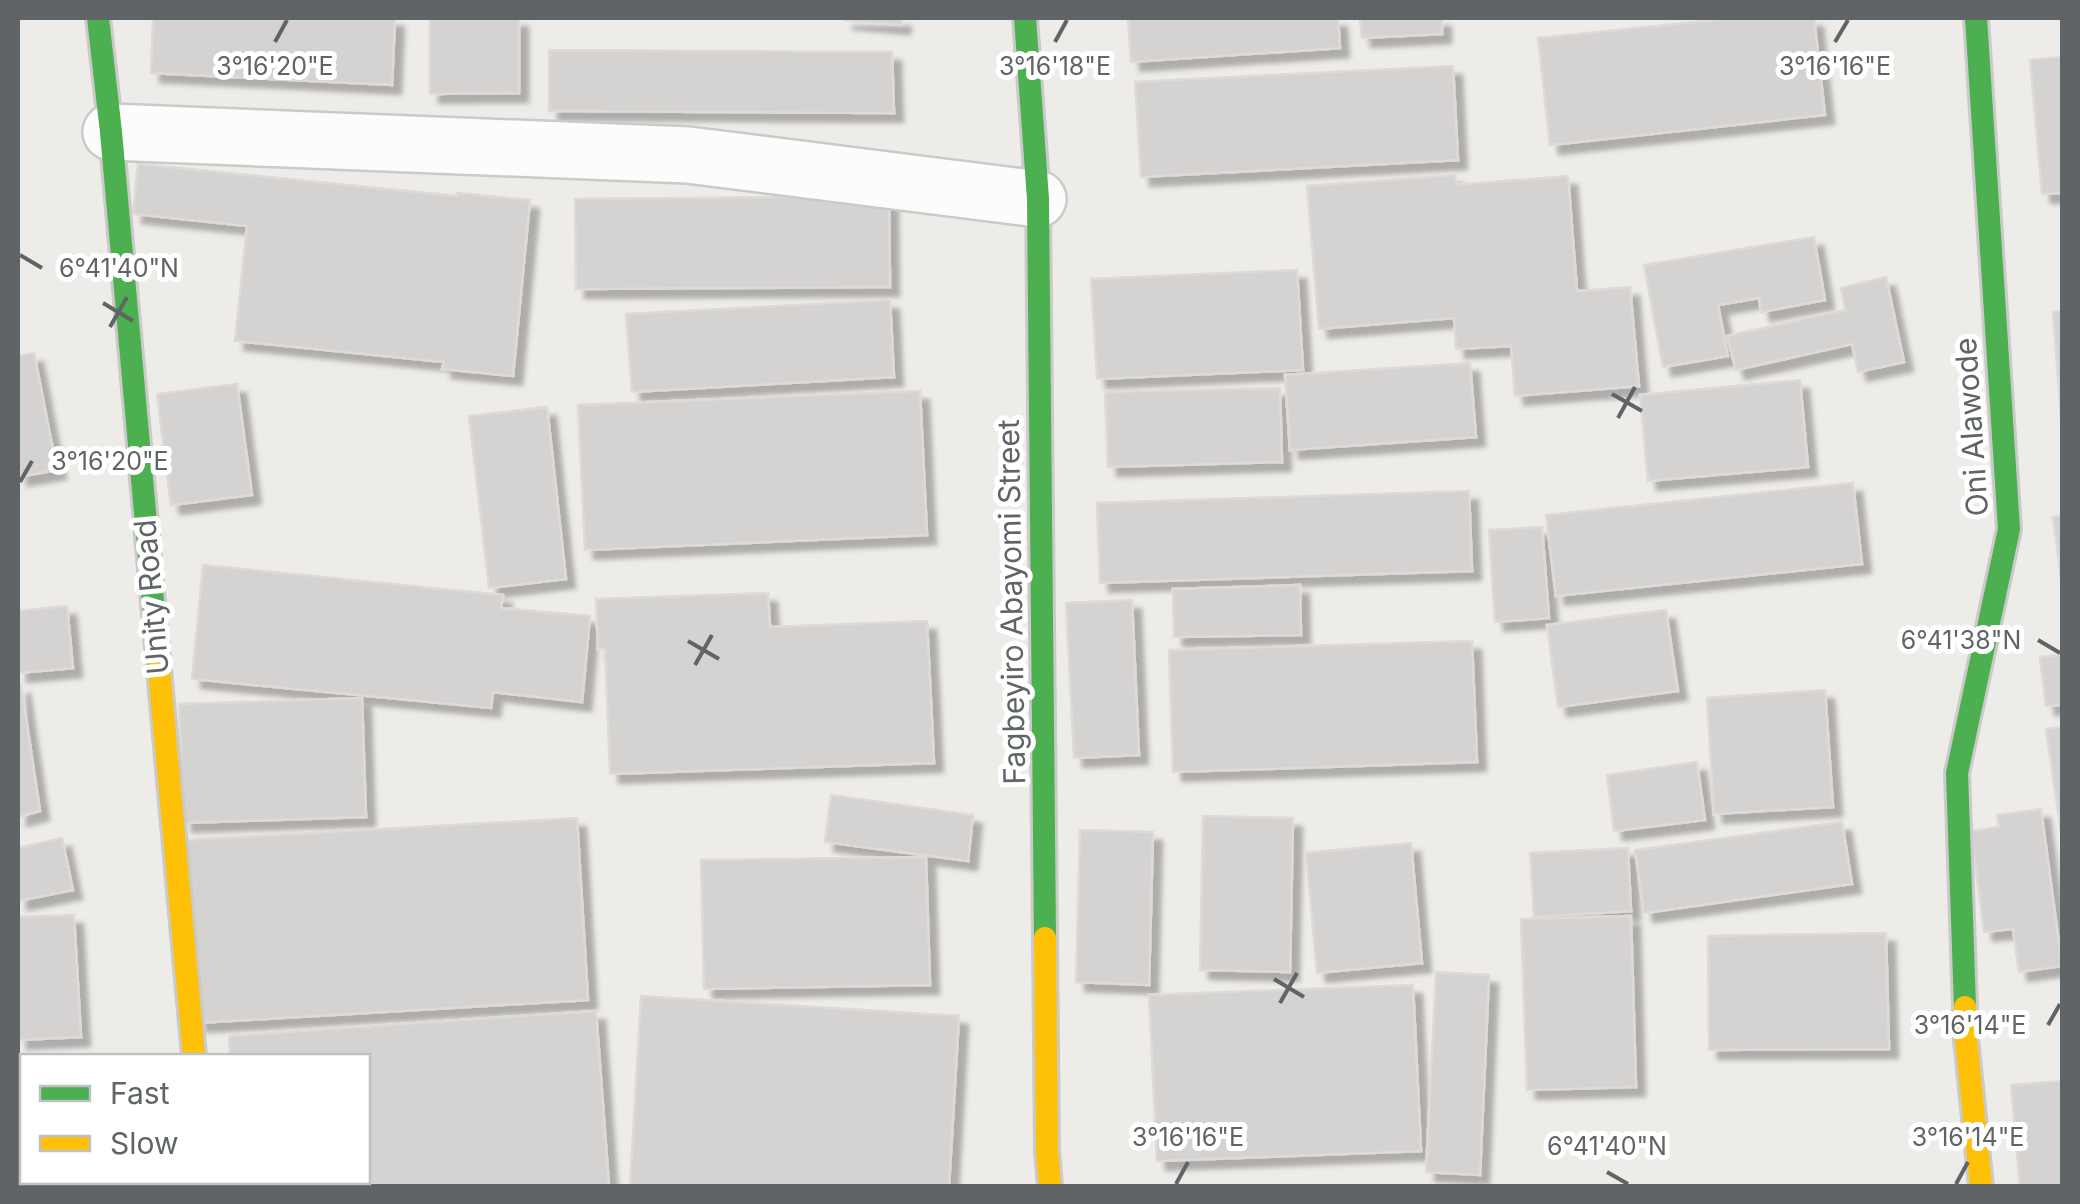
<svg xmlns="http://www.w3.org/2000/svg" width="2080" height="1204" font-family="Inter,sans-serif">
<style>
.building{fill:#d5d3d2;stroke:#dddad8;stroke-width:2.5;filter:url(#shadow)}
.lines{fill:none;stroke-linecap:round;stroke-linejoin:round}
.street-casing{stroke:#cacac9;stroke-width:60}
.fast-casing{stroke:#cacac9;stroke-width:28}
.slow-casing{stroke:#cacac9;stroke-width:28}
.street{stroke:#fcfcfc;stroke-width:55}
.fast{stroke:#4caf50;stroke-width:22}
.slow{stroke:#ffc107;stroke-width:22}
.ticks{fill:none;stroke:#5f6466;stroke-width:4}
.labels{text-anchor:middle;stroke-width:10;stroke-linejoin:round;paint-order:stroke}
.street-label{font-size:30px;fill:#5f6466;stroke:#fff}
.ticks-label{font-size:25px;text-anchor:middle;fill:#5f6466;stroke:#fff;stroke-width:10;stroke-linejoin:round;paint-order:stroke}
</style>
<defs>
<filter id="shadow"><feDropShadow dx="9" dy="9" stdDeviation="2.5" flood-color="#0004"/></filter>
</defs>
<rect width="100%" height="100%" fill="#eeece9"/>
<!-- building -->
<g class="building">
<path d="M 153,18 L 395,18 L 392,85 L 151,73 Z"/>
<path d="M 430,18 L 519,18 L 519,93 L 430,94 Z"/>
<path d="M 844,18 L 902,18 L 901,25 L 844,20 Z"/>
<path d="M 1128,18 L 1338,18 L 1340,48 L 1131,62 Z"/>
<path d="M 1360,18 L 1442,18 L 1442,34 L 1362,38 Z"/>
<path d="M 1734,18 L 1814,18 L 1825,115 L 1550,145 L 1538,38 Z"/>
<path d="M 549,50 L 892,52 L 894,113 L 549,111 Z"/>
<path d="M 2062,57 L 2062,193 L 2042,194 L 2030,60 Z"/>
<path d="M 1453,66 L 1458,160 L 1141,177 L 1135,82 Z"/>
<path d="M 138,164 L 457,196 L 457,193 L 530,200 L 513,376 L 442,369 L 444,362 L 235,341 L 247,226 L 133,214 Z"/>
<path d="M 1455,175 L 1456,185 L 1568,176 L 1577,291 L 1630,287 L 1639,386 L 1515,396 L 1511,346 L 1456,349 L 1454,318 L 1319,329 L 1307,186 Z"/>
<path d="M 889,196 L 890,287 L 576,289 L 575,199 Z"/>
<path d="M 1814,237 L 1825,300 L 1761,312 L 1759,298 L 1718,305 L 1728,356 L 1663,367 L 1644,265 Z"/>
<path d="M 1297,270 L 1303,370 L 1097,379 L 1091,279 Z"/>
<path d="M 1886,277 L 1904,362 L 1858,372 L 1852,344 L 1736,370 L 1727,336 L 1845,310 L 1841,288 Z"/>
<path d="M 890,300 L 894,377 L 632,392 L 626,314 Z"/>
<path d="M 2062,311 L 2062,431 L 2053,312 Z"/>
<path d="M 34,353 L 57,470 L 18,477 L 18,356 Z"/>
<path d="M 1470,363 L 1476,437 L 1290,450 L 1285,375 Z"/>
<path d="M 1800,380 L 1808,467 L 1648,481 L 1640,395 Z"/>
<path d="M 237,384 L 252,495 L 171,505 L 157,394 Z"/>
<path d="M 1280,388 L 1282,462 L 1108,467 L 1105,392 Z"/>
<path d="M 920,391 L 927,535 L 585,550 L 578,405 Z"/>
<path d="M 547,407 L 566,579 L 489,588 L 469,416 Z"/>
<path d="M 1853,483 L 1862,564 L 1556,596 L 1546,515 Z"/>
<path d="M 1469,491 L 1472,571 L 1100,583 L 1097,503 Z"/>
<path d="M 2062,515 L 2062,586 L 2053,517 Z"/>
<path d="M 1542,527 L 1549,618 L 1495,622 L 1489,530 Z"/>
<path d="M 203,565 L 503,595 L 501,608 L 590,616 L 582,702 L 493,692 L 491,708 L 192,679 Z"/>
<path d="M 1300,585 L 1301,635 L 1174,637 L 1173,589 Z"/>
<path d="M 768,593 L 770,627 L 927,621 L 934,763 L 610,774 L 605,649 L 598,649 L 596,599 Z"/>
<path d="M 1132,600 L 1139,755 L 1074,758 L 1066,603 Z"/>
<path d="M 67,606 L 73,668 L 18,673 L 18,611 Z"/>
<path d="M 1666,610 L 1678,691 L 1558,707 L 1547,625 Z"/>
<path d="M 1472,641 L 1477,762 L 1173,772 L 1169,650 Z"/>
<path d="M 2062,655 L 2062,705 L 2046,706 L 2040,657 Z"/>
<path d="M 21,685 L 40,811 L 18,817 L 18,686 Z"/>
<path d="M 1825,690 L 1833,807 L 1714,814 L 1707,698 Z"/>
<path d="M 362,698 L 366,817 L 183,823 L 179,704 Z"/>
<path d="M 2062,727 L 2062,838 L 2046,729 Z"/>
<path d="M 1697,762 L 1705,820 L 1614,831 L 1607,775 Z"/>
<path d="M 831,795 L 973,815 L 968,861 L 825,842 Z"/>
<path d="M 2041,809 L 2062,966 L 2019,972 L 2013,929 L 1984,932 L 1971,831 L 1999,827 L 1997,815 Z"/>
<path d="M 1203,816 L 1293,818 L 1290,972 L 1200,970 Z"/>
<path d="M 577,818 L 588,1000 L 197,1023 L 186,840 Z"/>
<path d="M 1842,822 L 1852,884 L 1644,913 L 1635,850 Z"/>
<path d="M 1080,830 L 1153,832 L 1149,985 L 1076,982 Z"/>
<path d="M 62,838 L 73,890 L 18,901 L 18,848 Z"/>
<path d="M 1411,843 L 1422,963 L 1317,973 L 1306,853 Z"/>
<path d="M 1628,848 L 1631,911 L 1534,917 L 1530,853 Z"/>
<path d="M 926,857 L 930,985 L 704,989 L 701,860 Z"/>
<path d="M 74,915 L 81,1037 L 18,1040 L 18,917 Z"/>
<path d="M 1631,916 L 1636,1087 L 1527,1090 L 1521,919 Z"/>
<path d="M 1886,933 L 1889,1049 L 1709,1050 L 1708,936 Z"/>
<path d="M 1436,972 L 1489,975 L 1480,1175 L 1426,1172 Z"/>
<path d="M 1413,985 L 1421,1151 L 1157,1161 L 1149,995 Z"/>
<path d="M 641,996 L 959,1016 L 949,1186 L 630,1186 Z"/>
<path d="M 596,1011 L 609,1186 L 240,1186 L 239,1182 L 368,1182 L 368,1056 L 230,1056 L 229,1036 Z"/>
<path d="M 2062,1081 L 2062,1186 L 2020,1186 L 2011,1085 Z"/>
</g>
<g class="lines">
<!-- street casing -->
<g class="street-casing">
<g id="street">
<path d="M 111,132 L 688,155 L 1038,199"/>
<path d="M 204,1182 L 204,1186"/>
</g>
</g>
<!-- fast casing -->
<g class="fast-casing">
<g id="fast">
<path d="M 98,18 L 111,132 L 159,669"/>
<path d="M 1025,18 L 1038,199 L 1045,938"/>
<path d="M 1965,1007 L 1957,773 L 2009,529 L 1976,18"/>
</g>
</g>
<!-- slow casing -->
<g class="slow-casing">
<g id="slow">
<path d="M 159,669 L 194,1056"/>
<path d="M 1045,938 L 1047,1152 L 1050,1186"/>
<path d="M 1965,1007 L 1966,1039 L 1981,1186"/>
</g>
</g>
<!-- street -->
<use href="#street" class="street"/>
<!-- fast -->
<use href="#fast" class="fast"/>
<!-- slow -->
<use href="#slow" class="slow"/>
</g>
<!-- ticks -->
<path class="ticks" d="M 275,42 L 287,20M 1055,42 L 1067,20M 1835,42 L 1848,20M 20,255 L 42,268M 103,303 L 133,321M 110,327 L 127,297M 1612,394 L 1642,411M 1618,418 L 1635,387M 20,482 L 32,461M 2038,640 L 2060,653M 688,641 L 719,659M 695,665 L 712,635M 1274,979 L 1304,997M 1280,1003 L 1297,973M 2048,1025 L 2060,1004M 1607,1172 L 1628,1184M 1176,1184 L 1188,1162M 1956,1184 L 1968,1162"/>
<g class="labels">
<!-- street labels -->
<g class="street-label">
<text transform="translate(1972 427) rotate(-94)" y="10">Oni Alawode</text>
<text transform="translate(152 597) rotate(-95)" y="10">Unity Road</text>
<text transform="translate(1012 602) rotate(-91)" y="10">Fagbeyiro Abayomi Street</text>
</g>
</g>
<g class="ticks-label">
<text x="275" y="75">3°16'20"E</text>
<text x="1055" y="75">3°16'18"E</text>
<text x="1835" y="75">3°16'16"E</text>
<text x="119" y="277">6°41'40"N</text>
<text x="110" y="470">3°16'20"E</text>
<text x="1961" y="649">6°41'38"N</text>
<text x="1970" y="1034">3°16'14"E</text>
<text x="1188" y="1146">3°16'16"E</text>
<text x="1968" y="1146">3°16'14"E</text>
<text x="1607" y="1155">6°41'40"N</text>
</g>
<!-- border -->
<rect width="2080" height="1204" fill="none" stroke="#5f6466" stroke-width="40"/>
<!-- legend -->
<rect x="20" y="1054" width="350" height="130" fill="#ffffff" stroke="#bfc1c2" stroke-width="2.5"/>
<rect x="40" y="1086" width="50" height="15" fill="#4caf50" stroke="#bfc1c2" stroke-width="2.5"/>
<text x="110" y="1104" font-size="30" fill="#5f6466">Fast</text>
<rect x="40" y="1136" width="50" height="15" fill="#ffc107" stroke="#bfc1c2" stroke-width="2.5"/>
<text x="110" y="1154" font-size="30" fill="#5f6466">Slow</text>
</svg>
